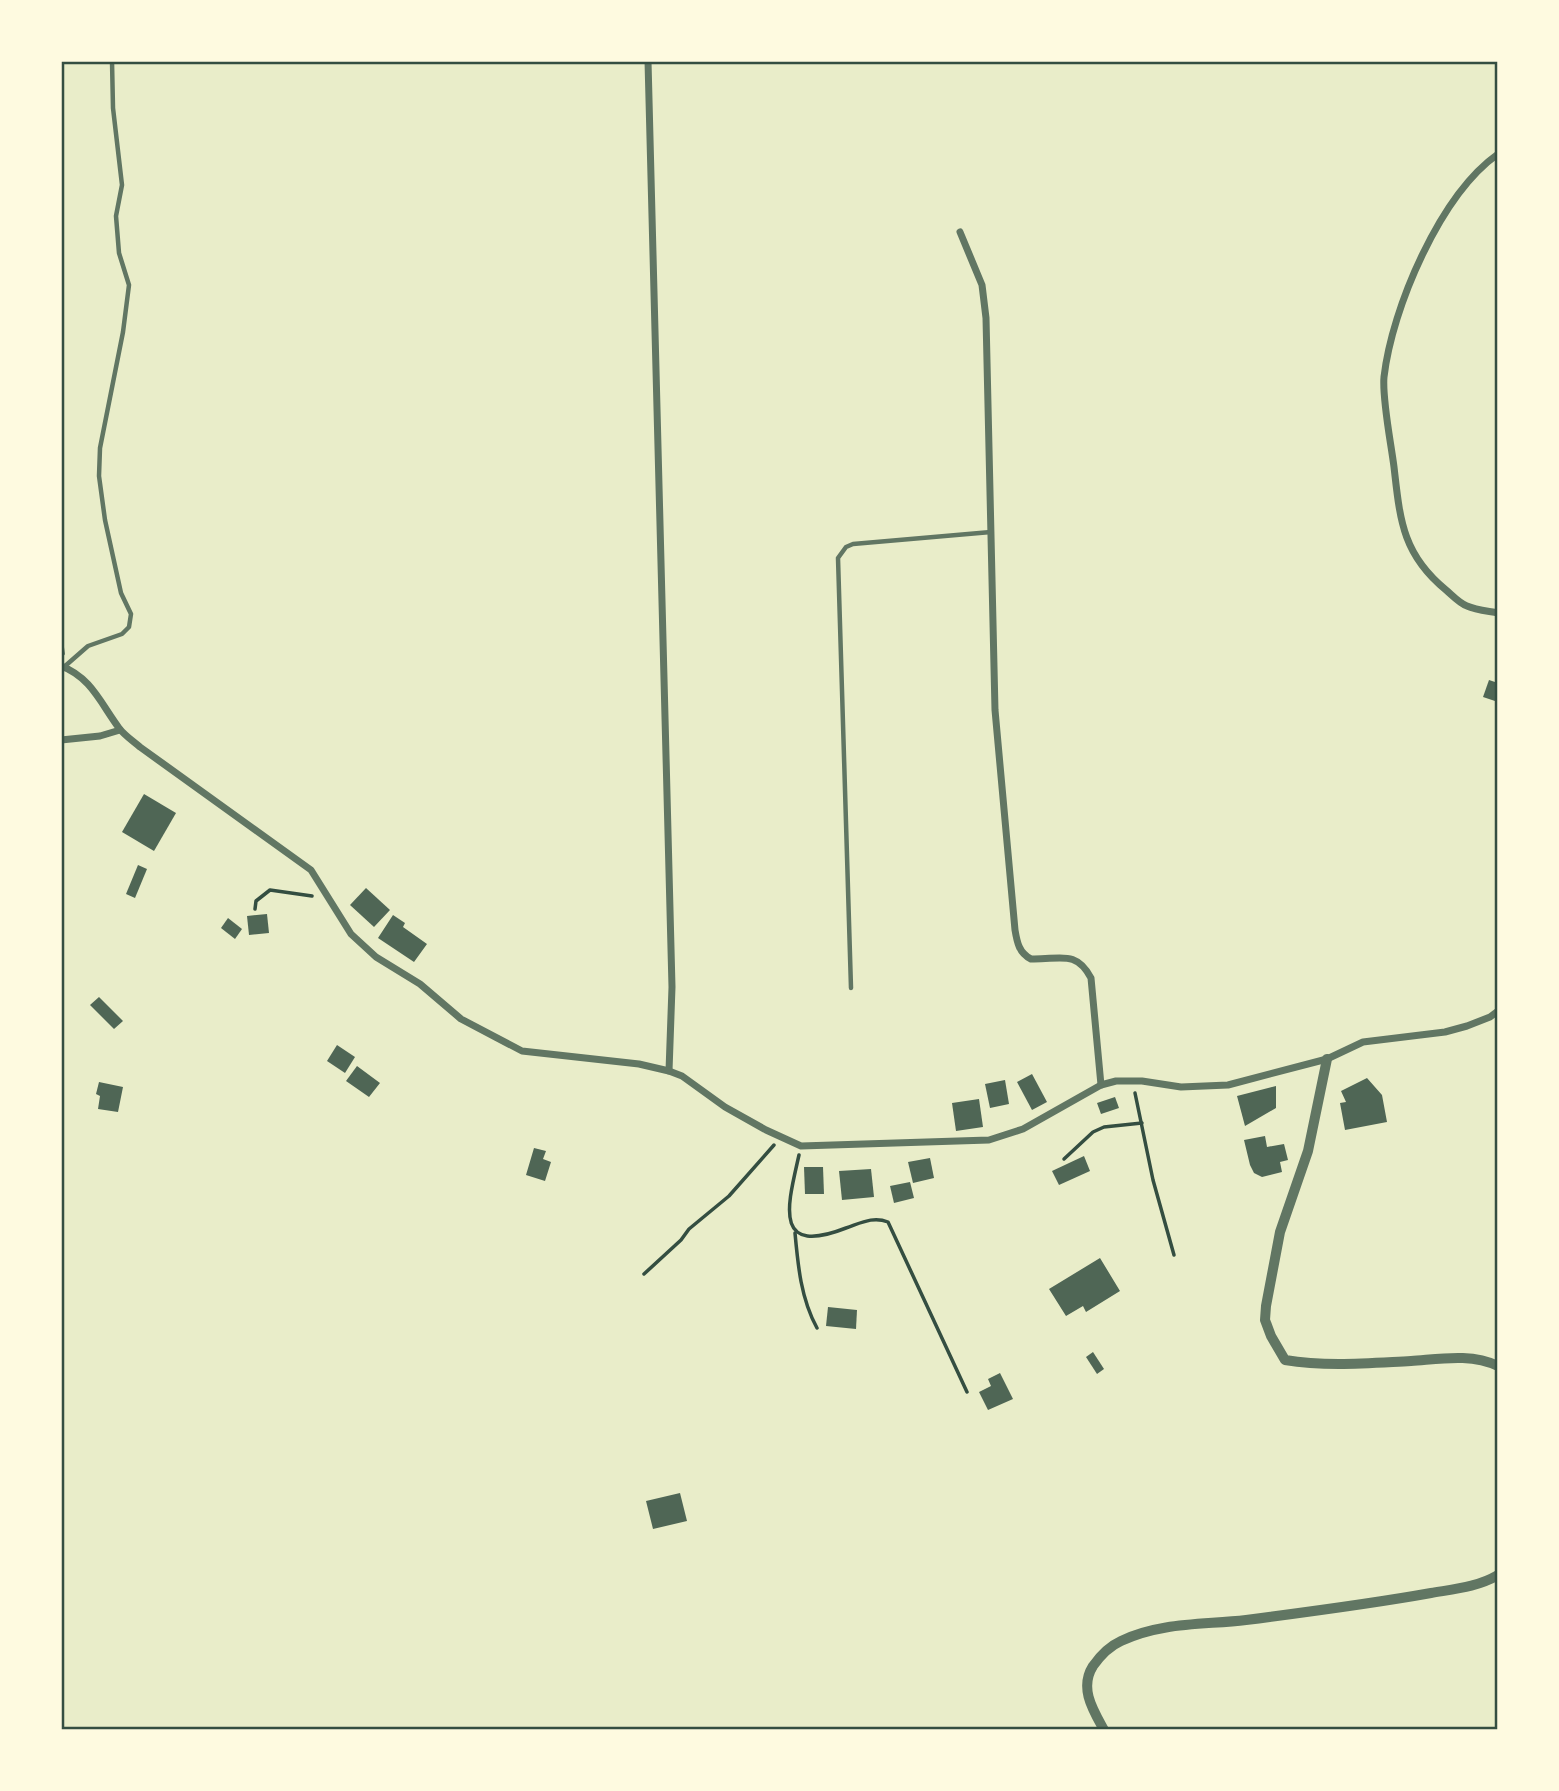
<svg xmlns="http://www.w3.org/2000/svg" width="1559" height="1791" font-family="Arial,sans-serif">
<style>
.building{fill:#4f6655}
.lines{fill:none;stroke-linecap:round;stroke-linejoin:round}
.path{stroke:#344e41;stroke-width:3.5}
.service{stroke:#617663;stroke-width:4.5}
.minor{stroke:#617663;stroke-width:7}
.tertiary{stroke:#617663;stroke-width:10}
.neatline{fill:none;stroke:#344e41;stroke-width:2.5}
</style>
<rect width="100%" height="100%" fill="#e9edc9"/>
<!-- building -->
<g class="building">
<path d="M 1489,680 L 1498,683 L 1498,702 L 1483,697 Z"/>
<path d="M 144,794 L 176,813 L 154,851 L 122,832 Z"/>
<path d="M 138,865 L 147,869 L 135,898 L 126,894 Z"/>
<path d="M 366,888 L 390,910 L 374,927 L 350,905 Z"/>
<path d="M 267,914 L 269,933 L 249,935 L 247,916 Z"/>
<path d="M 393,915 L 405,923 L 403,927 L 427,944 L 414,962 L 378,938 Z"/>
<path d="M 228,918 L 242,929 L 235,939 L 221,928 Z"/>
<path d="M 99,997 L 123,1021 L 114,1029 L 90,1005 Z"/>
<path d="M 337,1045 L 355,1057 L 345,1073 L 327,1061 Z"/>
<path d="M 357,1066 L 380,1083 L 369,1097 L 346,1081 Z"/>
<path d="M 1032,1074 L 1047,1102 L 1032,1110 L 1017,1082 Z"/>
<path d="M 1367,1078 L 1382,1095 L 1387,1122 L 1345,1130 L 1340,1103 L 1346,1102 L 1341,1091 Z"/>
<path d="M 1005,1080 L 1009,1104 L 990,1108 L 985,1084 Z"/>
<path d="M 99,1082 L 123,1087 L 118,1112 L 98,1109 L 100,1096 L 96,1094 Z"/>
<path d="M 1276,1086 L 1276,1108 L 1245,1126 L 1237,1096 Z"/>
<path d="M 1115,1097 L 1119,1108 L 1101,1114 L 1097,1103 Z"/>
<path d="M 979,1099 L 983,1127 L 956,1131 L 952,1103 Z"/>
<path d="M 1265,1136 L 1267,1147 L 1284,1144 L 1288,1160 L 1280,1162 L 1282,1172 L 1262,1177 L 1254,1173 L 1250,1165 L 1244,1140 Z"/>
<path d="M 534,1148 L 546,1151 L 543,1159 L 551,1162 L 545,1181 L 526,1175 Z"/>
<path d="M 1084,1156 L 1090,1171 L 1059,1185 L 1052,1171 Z"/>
<path d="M 930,1158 L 934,1178 L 913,1183 L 908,1162 Z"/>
<path d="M 804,1167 L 823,1167 L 824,1194 L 805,1194 Z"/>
<path d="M 871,1169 L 874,1197 L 842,1200 L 839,1171 Z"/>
<path d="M 910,1182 L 914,1198 L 894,1203 L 890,1186 Z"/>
<path d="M 1100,1258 L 1120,1291 L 1086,1312 L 1083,1306 L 1066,1316 L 1049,1289 Z"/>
<path d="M 828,1307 L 857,1310 L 856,1329 L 826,1326 Z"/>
<path d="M 1093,1352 L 1104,1369 L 1097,1374 L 1086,1357 Z"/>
<path d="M 1000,1373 L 1013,1399 L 988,1410 L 979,1392 L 991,1386 L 988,1379 Z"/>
<path d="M 680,1493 L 687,1521 L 653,1529 L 646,1501 Z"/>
</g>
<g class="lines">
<!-- path -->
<g class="path">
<path d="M 61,636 L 63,654"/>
<path d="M 255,909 L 256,901 L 270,890 L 312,896"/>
<path d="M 1135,1093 L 1153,1180 L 1174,1255"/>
<path d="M 799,1155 C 788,1204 772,1257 846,1228 C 861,1223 873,1216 888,1222 L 967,1392"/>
<path d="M 1064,1159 L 1093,1132 L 1104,1127 L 1142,1123"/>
<path d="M 795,1233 C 798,1266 801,1299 817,1328"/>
<path d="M 644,1274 L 681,1240 L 689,1229 L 729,1196 L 774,1145"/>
</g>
<!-- service -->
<g class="service">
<path d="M 64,667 L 88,646 L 122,634 L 129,627 L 131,614 L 121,593 L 105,520 L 99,476 L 100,448 L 123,332 L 129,285 L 119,253 L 116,216 L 122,185 L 113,108 L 112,61"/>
<path d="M 851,988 L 838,558 L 846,547 L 853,544 L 991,532"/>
</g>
<!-- minor -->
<g class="minor">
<path d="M 648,61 L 672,987 L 669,1071"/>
<path d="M 1498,154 C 1440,195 1392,308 1384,377 C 1382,399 1391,443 1394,467 C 1400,519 1402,554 1446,590 C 1452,595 1459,603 1467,606 C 1476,610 1488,611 1498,613"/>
<path d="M 960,232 L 982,285 L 986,318 L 995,710 L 1015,930 C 1017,942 1019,953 1031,959 C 1059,960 1076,949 1091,978 L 1101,1085"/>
<path d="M 61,666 C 91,677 101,704 119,728 C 124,735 133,741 140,747 L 311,870 L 351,934 L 376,957 L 420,984 L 461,1019 L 522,1051 L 639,1064 L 669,1071 L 682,1076 L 725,1107 L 766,1130 L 801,1146 L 989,1140 L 1023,1129 L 1101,1085 L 1116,1081 L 1142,1081 L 1181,1087 L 1228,1085 L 1327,1059 L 1363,1042 L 1445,1032 L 1467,1026 L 1490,1017 L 1498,1011"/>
<path d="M 61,740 L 100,736 L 120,730"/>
</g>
<!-- tertiary -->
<g class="tertiary">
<path d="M 1327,1059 L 1308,1151 L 1280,1232 L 1266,1306 L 1265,1320 L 1271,1336 L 1285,1360 C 1327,1367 1370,1363 1411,1361 C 1440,1359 1471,1353 1498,1366"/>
<path d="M 1104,1730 C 1093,1710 1079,1688 1093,1666 C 1100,1656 1110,1646 1121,1641 C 1161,1622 1204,1625 1246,1620 C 1308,1612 1370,1604 1431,1593 C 1454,1589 1478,1587 1498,1575"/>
</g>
</g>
<!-- border -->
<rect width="1559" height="1791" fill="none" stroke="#fefae0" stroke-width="126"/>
<rect x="63" y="63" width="1433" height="1665" class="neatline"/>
</svg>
